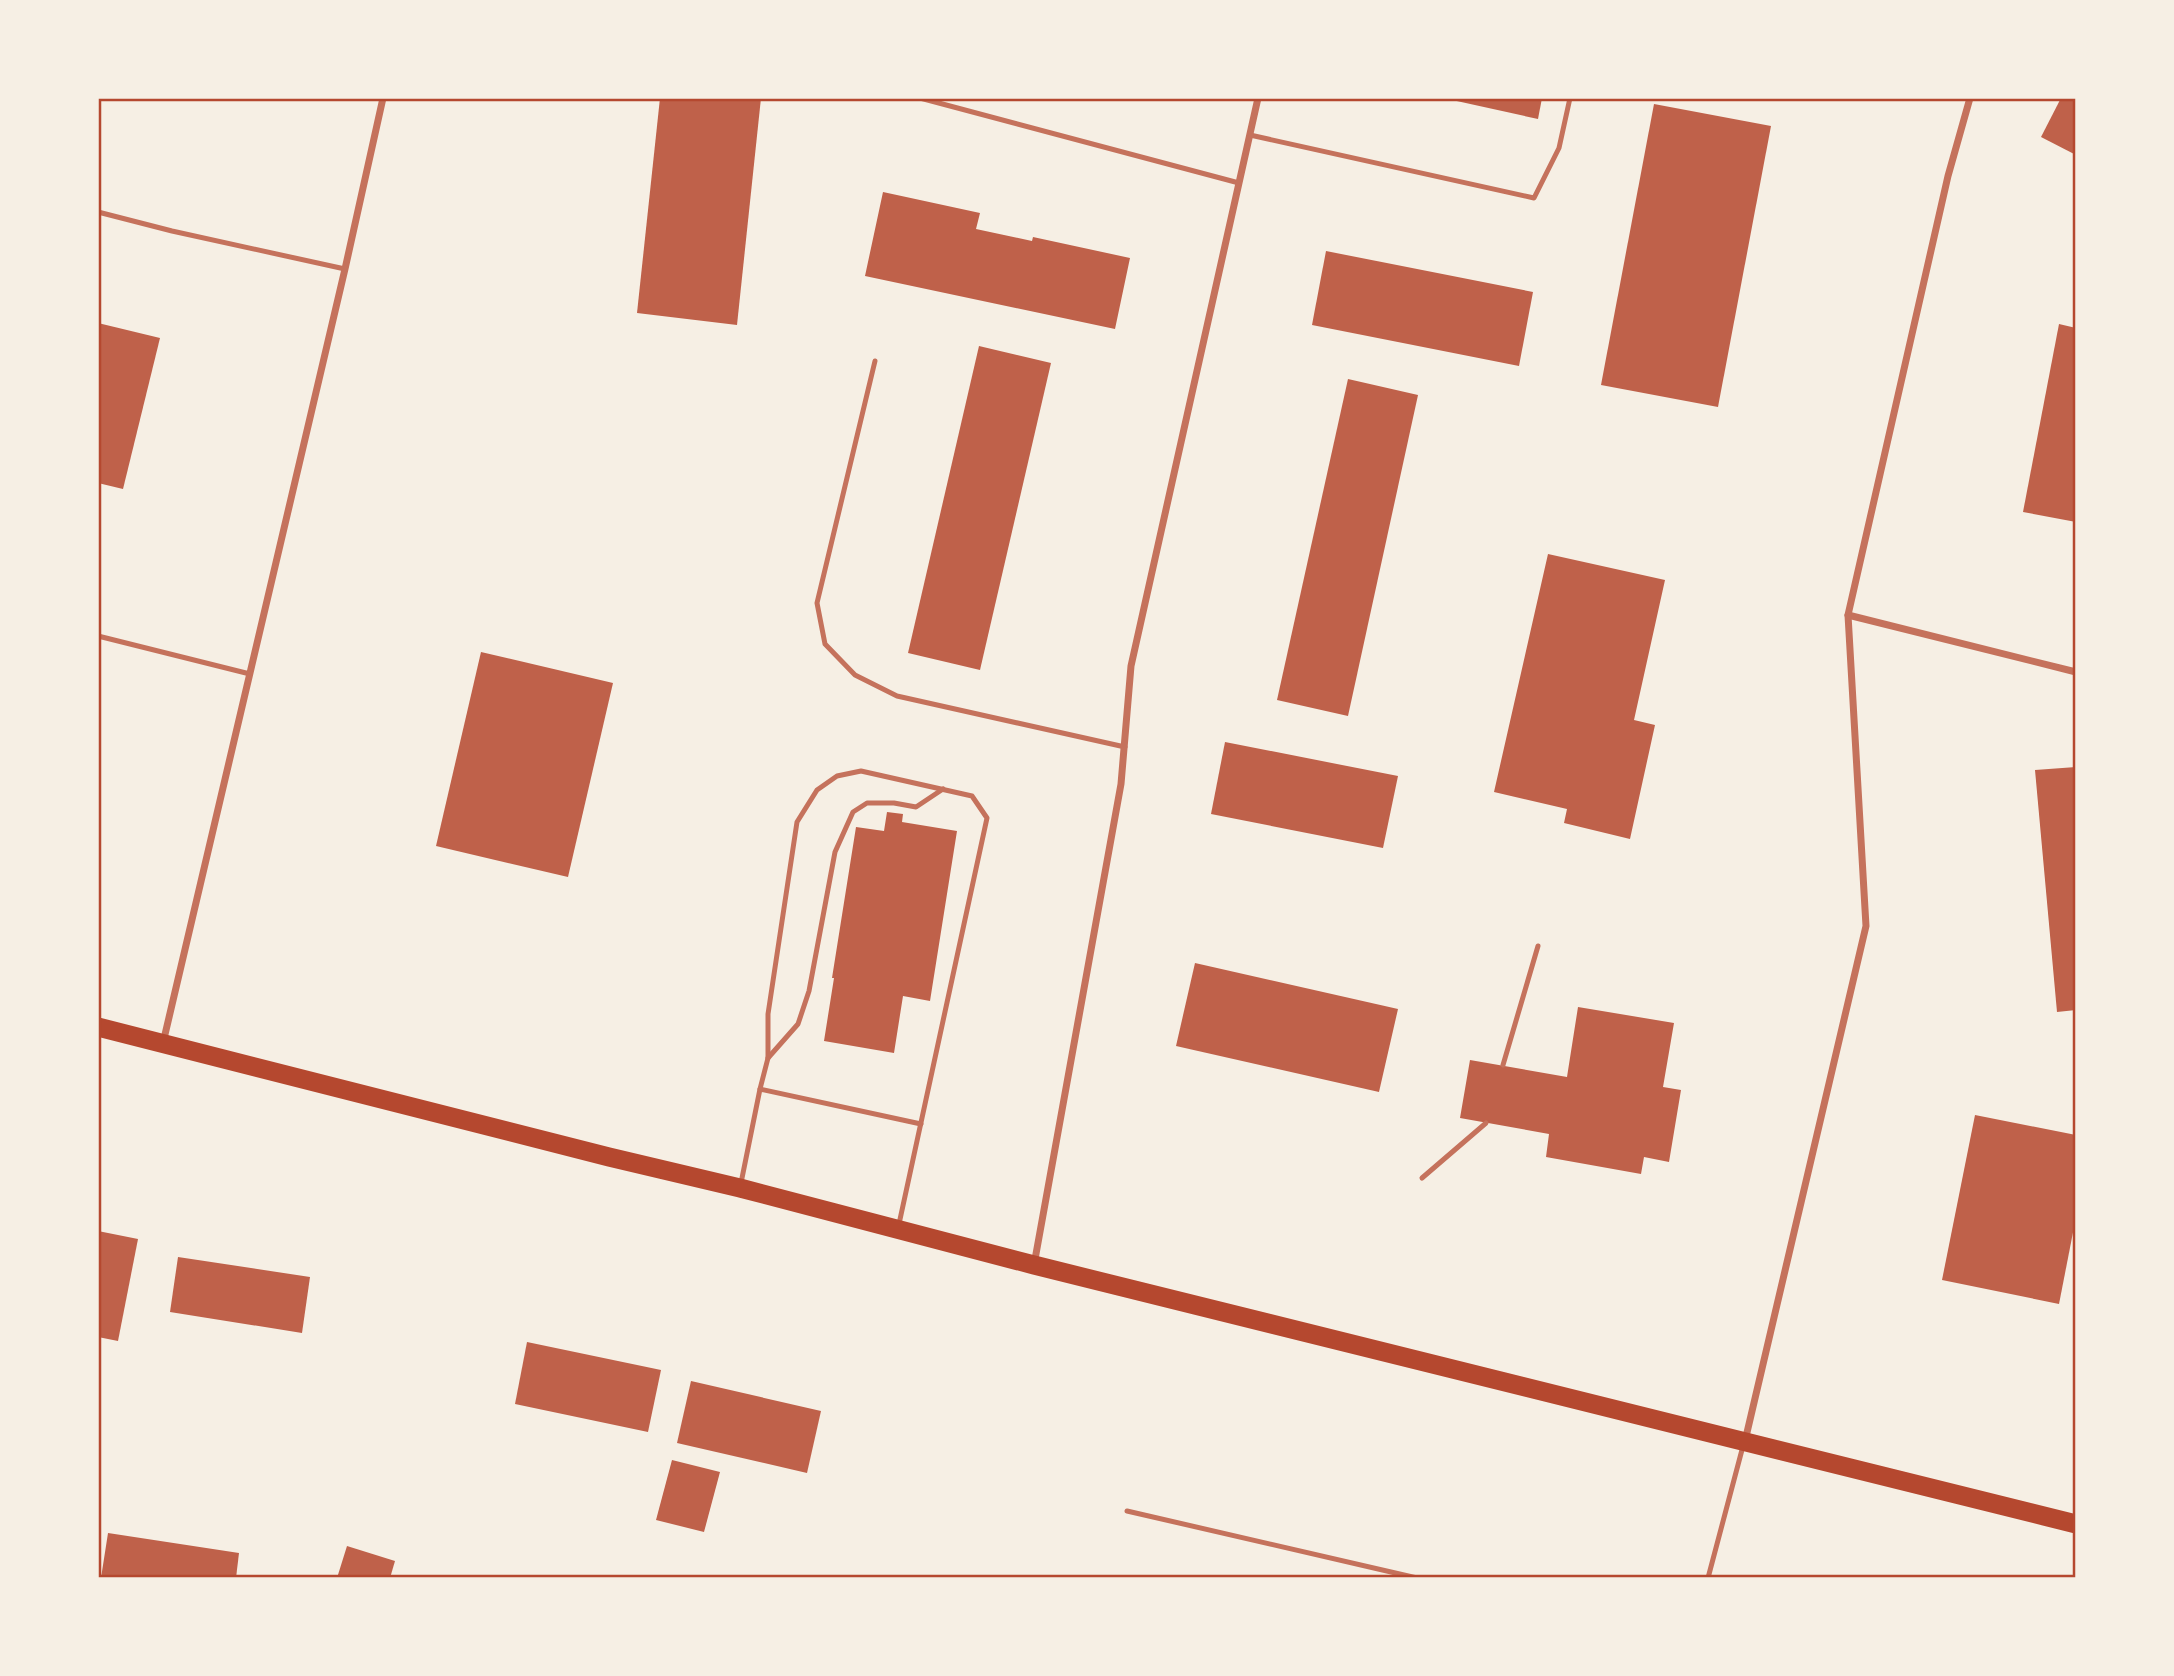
<svg xmlns="http://www.w3.org/2000/svg" width="2174" height="1676" font-family="'Archivo Narrow',sans-serif">
<style>
.building{fill:#bf614a}
.lines{fill:none;stroke-linecap:round;stroke-linejoin:round}
.service{stroke:#c5725c;stroke-width:5}
.minor{stroke:#c5725c;stroke-width:7}
.trunk{stroke:#b5482f;stroke-width:19}
.neatline{fill:none;stroke:#b5482f;stroke-width:2.5}
</style>
<rect width="100%" height="100%" fill="#f6efe4"/>
<!-- building -->
<g class="building">
<path d="M 660,98 L 761,98 L 737,325 L 637,313 Z"/>
<path d="M 1443,98 L 1542,98 L 1538,119 Z"/>
<path d="M 2061,98 L 2076,98 L 2076,155 L 2041,137 Z"/>
<path d="M 1654,104 L 1771,126 L 1718,407 L 1601,385 Z"/>
<path d="M 883,192 L 980,213 L 976,229 L 1032,241 L 1033,237 L 1130,258 L 1115,329 L 865,276 Z"/>
<path d="M 1326,251 L 1533,292 L 1519,366 L 1312,325 Z"/>
<path d="M 98,323 L 160,338 L 123,489 L 98,483 Z"/>
<path d="M 2059,324 L 2076,328 L 2076,522 L 2023,512 Z"/>
<path d="M 979,346 L 1051,363 L 980,670 L 908,653 Z"/>
<path d="M 1348,379 L 1418,395 L 1348,716 L 1277,700 Z"/>
<path d="M 1548,554 L 1665,580 L 1634,720 L 1655,725 L 1630,839 L 1564,823 L 1567,809 L 1494,792 Z"/>
<path d="M 481,652 L 613,683 L 568,877 L 436,846 Z"/>
<path d="M 1225,742 L 1398,776 L 1383,848 L 1211,814 Z"/>
<path d="M 2076,767 L 2076,1010 L 2057,1012 L 2035,770 Z"/>
<path d="M 887,812 L 903,814 L 902,822 L 957,831 L 930,1001 L 903,996 L 894,1053 L 824,1041 L 834,978 L 832,978 L 856,827 L 884,831 Z"/>
<path d="M 1195,963 L 1398,1009 L 1379,1092 L 1176,1046 Z"/>
<path d="M 1578,1007 L 1674,1023 L 1663,1087 L 1681,1090 L 1669,1162 L 1644,1157 L 1641,1174 L 1546,1157 L 1549,1134 L 1460,1118 L 1470,1060 L 1567,1077 Z"/>
<path d="M 1975,1115 L 2076,1135 L 2076,1217 L 2059,1304 L 1942,1280 Z"/>
<path d="M 98,1231 L 138,1239 L 118,1341 L 98,1337 Z"/>
<path d="M 178,1257 L 310,1277 L 302,1333 L 170,1312 Z"/>
<path d="M 527,1342 L 661,1370 L 648,1432 L 515,1404 Z"/>
<path d="M 691,1381 L 821,1411 L 807,1473 L 677,1443 Z"/>
<path d="M 672,1460 L 720,1472 L 704,1532 L 656,1520 Z"/>
<path d="M 108,1533 L 239,1553 L 236,1578 L 101,1578 Z"/>
<path d="M 347,1546 L 395,1561 L 390,1578 L 337,1578 Z"/>
</g>
<g class="lines">
<!-- service -->
<g class="service">
<path d="M 920,98 L 1239,183"/>
<path d="M 1250,135 L 1534,198 L 1559,148 L 1570,98"/>
<path d="M 98,212 L 172,231 L 345,269"/>
<path d="M 875,361 L 817,603 L 825,644 L 855,675 L 897,696 L 1125,747"/>
<path d="M 98,636 L 250,674"/>
<path d="M 768,1058 L 798,1024 L 809,991 L 835,852 L 853,812 L 867,803 L 894,803 L 916,807 L 943,789"/>
<path d="M 1503,1065 L 1538,946"/>
<path d="M 760,1089 L 921,1124"/>
<path d="M 1422,1178 L 1486,1123"/>
<path d="M 741,1183 L 760,1089 L 768,1058 L 768,1014 L 797,822 L 817,790 L 837,776 L 861,771 L 972,796 L 987,818 L 899,1224"/>
<path d="M 1127,1511 L 1417,1578"/>
<path d="M 1708,1578 L 1743,1446"/>
</g>
<!-- minor -->
<g class="minor">
<path d="M 1848,615 L 2076,672"/>
<path d="M 163,1043 L 345,269 L 383,98"/>
<path d="M 1034,1265 L 1121,784 L 1131,666 L 1258,98"/>
<path d="M 1745,1441 L 1866,926 L 1848,615 L 1948,176 L 1970,98"/>
</g>
<!-- trunk -->
<path class="trunk" d="M 98,1027 L 609,1157 L 740,1188 L 1034,1265 L 2076,1524"/>
</g>
<!-- border -->
<rect width="2174" height="1676" fill="none" stroke="#f6efe4" stroke-width="200"/>
<rect x="100" y="100" width="1974" height="1476" class="neatline"/>
</svg>
